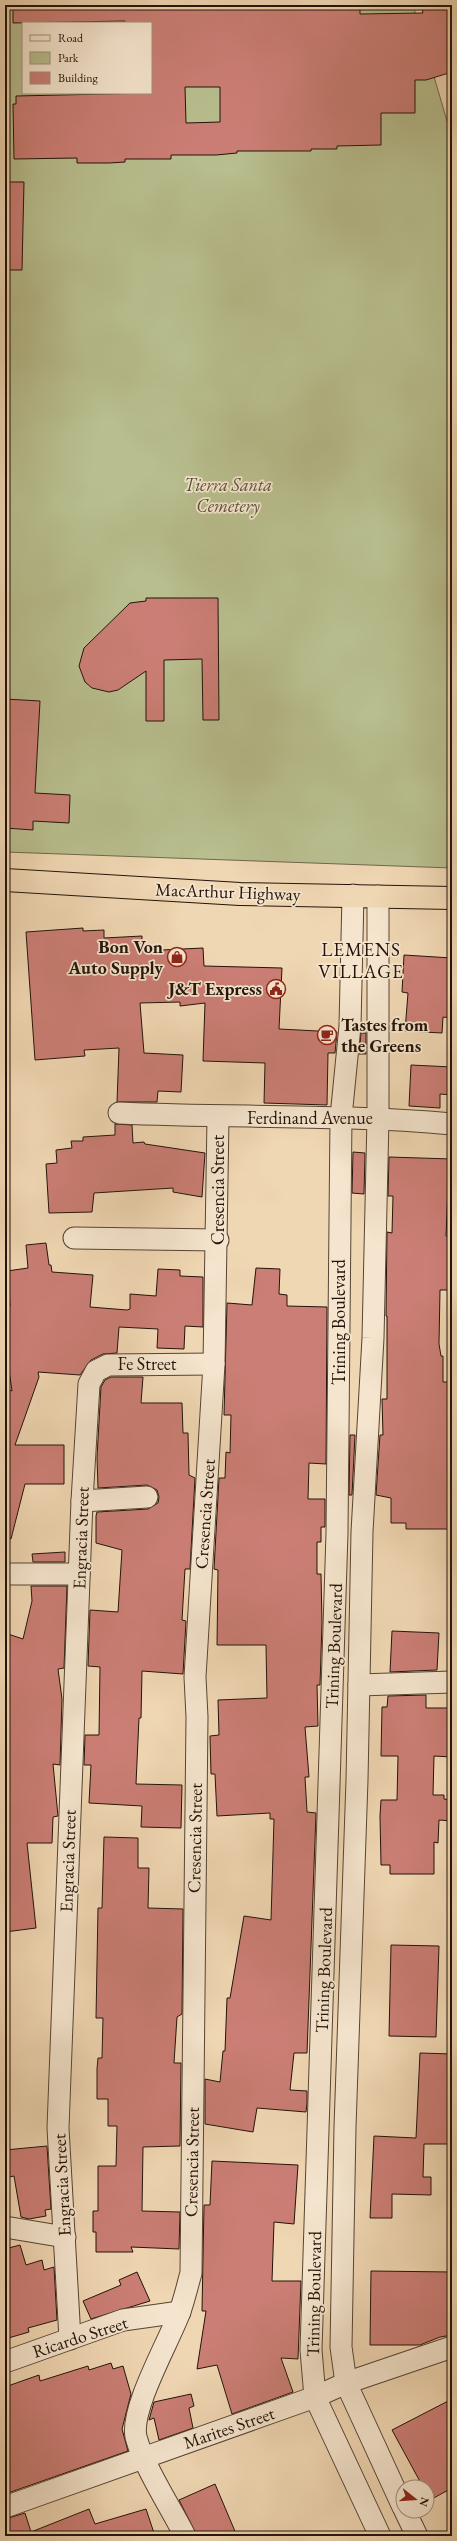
<svg xmlns="http://www.w3.org/2000/svg" width="457" height="2541" font-family="'EB Garamond',serif">
<style>
.green{fill:#b8be8e;stroke:#6e684c;fill-rule:evenodd}
.building{fill:#cb7e75;stroke:#231309;fill-rule:evenodd}
.lines{fill:none;stroke-linecap:round;stroke-linejoin:round}
.minor-casing{stroke:#564434;stroke-width:23}
.highway-casing{stroke:#231309;stroke-width:24}
.minor{stroke:#f5e5ce;stroke-width:21}
.highway{stroke:#f0d7b3;stroke-width:22}
.labels{text-anchor:middle;stroke-width:3.5;stroke-linejoin:round;paint-order:stroke}
.park-label{font-size:18px;font-style:italic;fill:#574f38;stroke:#f5e5ce}
.street-label{font-size:18px;fill:#231309;stroke:#f5e5ce}
.poi-label{font-size:18px;font-weight:bold;fill:#231309;stroke:#f5e5ce;text-anchor:end}
.neighbourhood-label{font-size:19px;letter-spacing:1px;fill:#231309;stroke:#f5e5ce}
</style>
<rect width="100%" height="100%" fill="#f0d7b3"/>
<filter id="stains"><feTurbulence type="fractalNoise" baseFrequency=".005" numOctaves="4"/><feColorMatrix values="0 0 0 0 .2 0 0 0 0 .09 0 0 0 0 .02 0 0 0 .5 -.17"/></filter>
<radialGradient id="worn" r=".72"><stop offset=".6" stop-color="#630" stop-opacity="0"/><stop offset="1" stop-color="#630" stop-opacity=".3"/></radialGradient>
<!-- green -->
<path class="green" d="M 7,5 L 413,5 L 452,138 L 452,868 L 5,852 ZM 23,23 L 151,23 L 151,93 L 23,93 Z"/>
<!-- building -->
<g class="building">
<path d="M 13,5 L 360,5 L 360,14 L 423,13 L 421,5 L 452,5 L 452,72 L 426,80 L 415,80 L 415,113 L 381,113 L 381,145 L 337,146 L 337,149 L 311,149 L 311,151 L 237,151 L 237,153 L 216,155 L 171,155 L 171,159 L 125,159 L 125,162 L 109,163 L 77,163 L 77,158 L 14,159 L 13,104 L 16,104 L 16,96 L 151,93 L 151,23 L 125,23 L 125,21 L 13,23 ZM 185,87 L 220,87 L 220,122 L 186,123 Z"/>
<path d="M 5,182 L 24,182 L 22,270 L 5,270 Z"/>
<path d="M 146,598 L 218,598 L 219,720 L 203,720 L 202,659 L 164,660 L 164,721 L 146,721 L 146,671 L 118,690 L 109,692 L 92,688 L 85,682 L 79,666 L 84,648 L 130,603 L 146,601 Z"/>
<path d="M 5,699 L 40,701 L 35,793 L 70,795 L 69,823 L 33,821 L 33,830 L 5,828 Z"/>
<path d="M 83,928 L 83,931 L 104,930 L 104,938 L 142,936 L 142,951 L 203,948 L 204,966 L 282,968 L 279,1029 L 337,1032 L 335,1053 L 328,1053 L 327,1105 L 264,1103 L 265,1063 L 203,1061 L 205,1003 L 180,1006 L 180,1002 L 140,1003 L 144,1053 L 183,1055 L 181,1092 L 158,1091 L 157,1102 L 117,1102 L 119,1048 L 84,1050 L 85,1056 L 35,1060 L 26,932 Z"/>
<path d="M 404,955 L 452,958 L 452,1018 L 443,1017 L 442,1033 L 405,1031 L 408,993 L 402,992 Z"/>
<path d="M 361,1033 L 366,1033 L 366,1054 L 359,1054 Z"/>
<path d="M 411,1065 L 452,1067 L 452,1095 L 440,1094 L 440,1108 L 409,1106 Z"/>
<path d="M 115,1124 L 132,1125 L 133,1143 L 144,1142 L 145,1144 L 205,1153 L 202,1197 L 173,1192 L 173,1188 L 94,1193 L 92,1212 L 49,1213 L 46,1164 L 57,1163 L 56,1150 L 72,1148 L 71,1141 L 83,1141 L 83,1137 L 115,1135 Z"/>
<path d="M 353,1152 L 365,1153 L 364,1194 L 352,1193 Z"/>
<path d="M 389,1157 L 452,1159 L 452,1187 L 448,1187 L 446,1236 L 452,1237 L 451,1290 L 440,1290 L 439,1344 L 441,1356 L 443,1356 L 443,1382 L 452,1382 L 452,1529 L 406,1529 L 406,1523 L 391,1523 L 391,1498 L 376,1495 L 380,1435 L 383,1435 L 382,1399 L 387,1399 L 387,1316 L 386,1316 L 387,1232 L 392,1233 L 393,1196 L 388,1196 Z"/>
<path d="M 46,1243 L 49,1265 L 51,1265 L 52,1272 L 93,1275 L 90,1307 L 127,1310 L 130,1309 L 130,1294 L 156,1296 L 158,1269 L 180,1270 L 180,1276 L 203,1277 L 203,1327 L 185,1326 L 184,1349 L 157,1348 L 158,1329 L 119,1327 L 117,1353 L 103,1354 L 91,1360 L 80,1375 L 38,1372 L 39,1377 L 15,1445 L 64,1445 L 64,1484 L 25,1484 L 11,1539 L 5,1538 L 5,1388 L 12,1391 L 5,1343 L 5,1307 L 10,1306 L 7,1271 L 28,1268 L 26,1245 Z"/>
<path d="M 256,1268 L 280,1269 L 279,1294 L 287,1295 L 287,1306 L 327,1307 L 326,1464 L 309,1463 L 308,1499 L 325,1499 L 325,1527 L 321,1527 L 321,1542 L 317,1542 L 317,1574 L 321,1574 L 322,1622 L 320,1685 L 317,1685 L 318,1726 L 305,1727 L 309,1777 L 305,1777 L 307,1812 L 316,1813 L 307,2053 L 294,2053 L 290,2090 L 307,2091 L 307,2103 L 306,2112 L 257,2108 L 253,2132 L 205,2124 L 205,2079 L 220,2082 L 223,2051 L 225,2051 L 227,1998 L 230,1998 L 244,1916 L 271,1920 L 274,1819 L 270,1819 L 270,1813 L 217,1816 L 215,1774 L 211,1774 L 210,1736 L 219,1735 L 218,1700 L 267,1698 L 266,1645 L 217,1645 L 218,1570 L 214,1569 L 219,1478 L 225,1478 L 226,1452 L 230,1453 L 231,1415 L 224,1415 L 227,1303 L 252,1305 Z"/>
<path d="M 111,1377 L 143,1377 L 141,1403 L 182,1403 L 183,1433 L 188,1433 L 189,1475 L 195,1478 L 190,1569 L 185,1569 L 182,1620 L 186,1621 L 183,1674 L 142,1671 L 141,1718 L 139,1718 L 136,1784 L 182,1785 L 181,1828 L 141,1827 L 142,1806 L 89,1803 L 91,1765 L 84,1765 L 85,1735 L 99,1735 L 100,1667 L 88,1666 L 90,1610 L 118,1612 L 122,1550 L 96,1543 L 96,1516 L 97,1512 L 148,1509 L 158,1503 L 159,1497 L 157,1490 L 147,1485 L 98,1488 L 97,1457 L 101,1387 L 105,1380 Z"/>
<path d="M 350,1435 L 355,1435 L 352,1495 L 349,1495 Z"/>
<path d="M 65,1552 L 65,1562 L 33,1562 L 32,1554 Z"/>
<path d="M 31,1586 L 67,1586 L 64,1668 L 58,1669 L 62,1699 L 60,1765 L 53,1764 L 58,1816 L 53,1817 L 52,1843 L 27,1843 L 36,1928 L 5,1932 L 5,1643 L 8,1634 L 23,1639 L 32,1601 Z"/>
<path d="M 392,1631 L 439,1633 L 437,1670 L 390,1672 Z"/>
<path d="M 426,1695 L 426,1708 L 452,1708 L 452,1757 L 434,1756 L 433,1795 L 444,1795 L 444,1799 L 452,1800 L 452,1821 L 439,1820 L 438,1843 L 434,1842 L 434,1874 L 390,1874 L 390,1865 L 381,1865 L 380,1816 L 381,1800 L 397,1800 L 398,1756 L 381,1756 L 382,1707 L 387,1707 L 388,1696 Z"/>
<path d="M 104,1837 L 138,1838 L 138,1868 L 149,1868 L 148,1908 L 183,1909 L 182,2014 L 177,2017 L 174,2063 L 181,2063 L 180,2146 L 143,2147 L 142,2211 L 180,2212 L 179,2249 L 131,2247 L 133,2252 L 96,2252 L 96,2232 L 93,2232 L 93,2211 L 98,2211 L 98,2166 L 116,2166 L 117,2126 L 108,2126 L 108,2099 L 97,2099 L 97,2069 L 98,2058 L 102,2058 L 103,2018 L 96,2018 L 98,1908 L 102,1908 Z"/>
<path d="M 391,1945 L 439,1946 L 436,2037 L 389,2036 Z"/>
<path d="M 420,2053 L 452,2054 L 452,2144 L 424,2144 L 423,2177 L 431,2177 L 431,2195 L 392,2194 L 392,2218 L 370,2218 L 374,2136 L 416,2138 Z"/>
<path d="M 47,2146 L 51,2209 L 45,2210 L 46,2216 L 29,2219 L 21,2217 L 14,2176 L 5,2178 L 5,2150 Z"/>
<path d="M 212,2161 L 298,2165 L 294,2224 L 274,2222 L 272,2281 L 301,2281 L 298,2359 L 281,2358 L 293,2392 L 232,2414 L 217,2365 L 197,2369 L 206,2311 L 202,2311 L 204,2205 L 210,2205 Z"/>
<path d="M 20,2245 L 26,2265 L 42,2260 L 44,2270 L 54,2267 L 57,2320 L 28,2328 L 29,2332 L 5,2339 L 5,2249 Z"/>
<path d="M 371,2271 L 452,2272 L 452,2335 L 440,2337 L 420,2345 L 370,2345 Z"/>
<path d="M 137,2272 L 150,2301 L 91,2319 L 83,2301 L 121,2285 L 119,2280 Z"/>
<path d="M 111,2363 L 113,2369 L 123,2366 L 131,2394 L 122,2429 L 128,2451 L 5,2494 L 5,2387 L 39,2375 L 40,2381 L 88,2366 L 89,2370 Z"/>
<path d="M 191,2394 L 194,2406 L 189,2408 L 193,2428 L 159,2440 L 154,2418 L 149,2420 L 154,2402 Z"/>
<path d="M 452,2399 L 452,2488 L 430,2500 L 427,2487 L 423,2487 L 392,2430 Z"/>
<path d="M 215,2484 L 237,2536 L 197,2536 L 179,2500 Z"/>
<path d="M 89,2509 L 95,2524 L 146,2509 L 155,2536 L 9,2536 L 5,2525 L 5,2519 L 25,2513 L 31,2532 Z"/>
</g>
<g class="lines">
<!-- minor casing -->
<g class="minor-casing">
<g id="minor">
<path d="M 353,895 L 350,1026 L 341,1117 L 337,1533 L 311,2350 L 315,2397 L 380,2536"/>
<path d="M 378,896 L 378,1118 L 373,1338 L 362,1532 L 357,1780 L 345,2127 L 341,2347 L 346,2383 L 403,2507"/>
<path d="M 119,1113 C 230,1118 341,1114 452,1124"/>
<path d="M 74,1238 L 218,1240"/>
<path d="M 82,1501 L 147,1497"/>
<path d="M 5,1574 L 79,1574"/>
<path d="M 359,1685 L 452,1682"/>
<path d="M 5,2227 L 65,2237"/>
<path d="M 70,2339 L 58,2128 L 82,1501 L 89,1384 L 96,1371 L 108,1365 L 214,1364"/>
<path d="M 5,2362 L 123,2320 L 180,2312"/>
<path d="M 5,2507 L 315,2397 L 346,2383 L 452,2347"/>
<path d="M 405,2511 L 417,2536"/>
<path d="M 185,2536 C 171,2508 144,2467 136,2437 C 130,2409 168,2343 179,2314 C 184,2301 187,2287 191,2273 L 197,1717 L 195,1677 L 214,1364 L 218,1118"/>
</g>
</g>
<!-- highway casing -->
<g class="highway-casing">
<path id="highway" d="M 5,880 L 240,894 L 452,898"/>
</g>
<!-- minor -->
<use href="#minor" class="minor"/>
<!-- highway -->
<use href="#highway" class="highway"/>
</g>
<!-- icons -->
<defs>
<g id="shop-ring" transform="scale(1)"><circle r="9.5" fill="#f5e5ce" stroke="#8f2418" stroke-width="1.5"/><path d="M-5-2.5h2.3a2.7 3.5 0 0 1 5.4 0H5L5.5 6h-11ZM-1.5-2.5h3a1.5 2.3 0 0 0-3 0Z" fill="#8f2418"/></g>
<g id="civic-ring" transform="scale(1)"><circle r="9.5" fill="#f5e5ce" stroke="#8f2418" stroke-width="1.5"/><path d="M-.6-6.5H3V-4.5H.6V-3L4-1V1h2V6H-6V1h2V-1L-.6-3ZM-1.2 2.5V6h2.4V2.5Z" fill="#8f2418"/></g>
<g id="cafe-ring" transform="scale(1)"><circle r="9.5" fill="#f5e5ce" stroke="#8f2418" stroke-width="1.5"/><path d="M-5.5-4.5H6V0H3Q3 3.5 0 3.5H-2.5Q-5.5 3.5-5.5 0ZM3-3.2v2h1.7v-2ZM-6 4.5H4V6H-6Z" fill="#8f2418"/></g>
</defs>
<g fill-rule="evenodd">
<use href="#shop-ring" x="177" y="957"/>
<use href="#civic-ring" x="276" y="989"/>
<use href="#cafe-ring" x="327" y="1035"/>
</g>
<g class="labels">
<!-- park labels -->
<g class="park-label">
<text x="228" y="491">Tierra Santa<tspan x="228" dy="21">Cemetery</tspan></text>
</g>
<!-- street labels -->
<g class="street-label">
<text transform="translate(228 892) rotate(2)" y="6">MacArthur Highway</text>
<text x="310" y="1124">Ferdinand Avenue</text>
<text transform="translate(218 1190) rotate(-90)" y="6">Cresencia Street</text>
<text transform="translate(339 1322) rotate(-90)" y="6">Trining Boulevard</text>
<text x="147" y="1370">Fe Street</text>
<text transform="translate(205 1514) rotate(-86)" y="6">Cresencia Street</text>
<text transform="translate(81 1538) rotate(-88)" y="6">Engracia Street</text>
<text transform="translate(334 1646) rotate(-88)" y="6">Trining Boulevard</text>
<text transform="translate(195 1838) rotate(-89)" y="6">Cresencia Street</text>
<text transform="translate(68 1861) rotate(-88)" y="6">Engracia Street</text>
<text transform="translate(324 1970) rotate(-88)" y="6">Trining Boulevard</text>
<text transform="translate(192 2162) rotate(-89)" y="6">Cresencia Street</text>
<text transform="translate(62 2185) rotate(-93)" y="6">Engracia Street</text>
<text transform="translate(314 2294) rotate(-89)" y="6">Trining Boulevard</text>
<text transform="translate(80 2337) rotate(-18)" y="6">Ricardo Street</text>
<text transform="translate(229 2428) rotate(-19)" y="6">Marites Street</text>
</g>
<!-- poi labels -->
<g class="poi-label">
<text x="163" y="953">Bon Von<tspan x="163" dy="21">Auto Supply</tspan></text>
<text x="262" y="995">J&amp;T Express</text>
<text x="341" y="1031" text-anchor="start">Tastes from<tspan x="341" dy="21">the Greens</tspan></text>
</g>
<!-- neighbourhood labels -->
<g class="neighbourhood-label">
<text x="361" y="956">LEMENS<tspan x="361" dy="22">VILLAGE</tspan></text>
</g>
</g>
<!-- margin -->
<rect width="457" height="2541" fill="none" stroke="#f0d7b3" stroke-width="20"/>
<rect x="6" y="6" width="445" height="2529" fill="none" stroke="#231309" stroke-width="2"/>
<rect x="10" y="10" width="437" height="2521" fill="none" stroke="#231309"/>
<!-- legend -->
<rect x="22" y="22" width="130" height="72" fill="#f5e5ce" stroke="#a1917f"/>
<rect x="30" y="35" width="20" height="6" fill="#f5e5ce" stroke="#a1917f"/>
<text x="58" y="42" font-size="12" fill="#231309">Road</text>
<rect x="30" y="52" width="20" height="12" fill="#b8be8e" stroke="#a1917f"/>
<text x="58" y="62" font-size="12" fill="#231309">Park</text>
<rect x="30" y="72" width="20" height="12" fill="#cb7e75" stroke="#a1917f"/>
<text x="58" y="82" font-size="12" fill="#231309">Building</text>
<!-- north arrow -->
<g transform="translate(415 2499) rotate(107)"><circle r="19" fill="#f5e5ce" stroke="#a1917f"/>
<path d="M0-3L7 15L0 10L-7 15Z" fill="#8f2418"/>
<text y="-6" font-size="11" font-weight="bold" text-anchor="middle" fill="#231309">N</text>
</g>
<rect width="100%" height="100%" filter="url(#stains)"/>
<rect width="100%" height="100%" fill="url(#worn)"/>
</svg>
